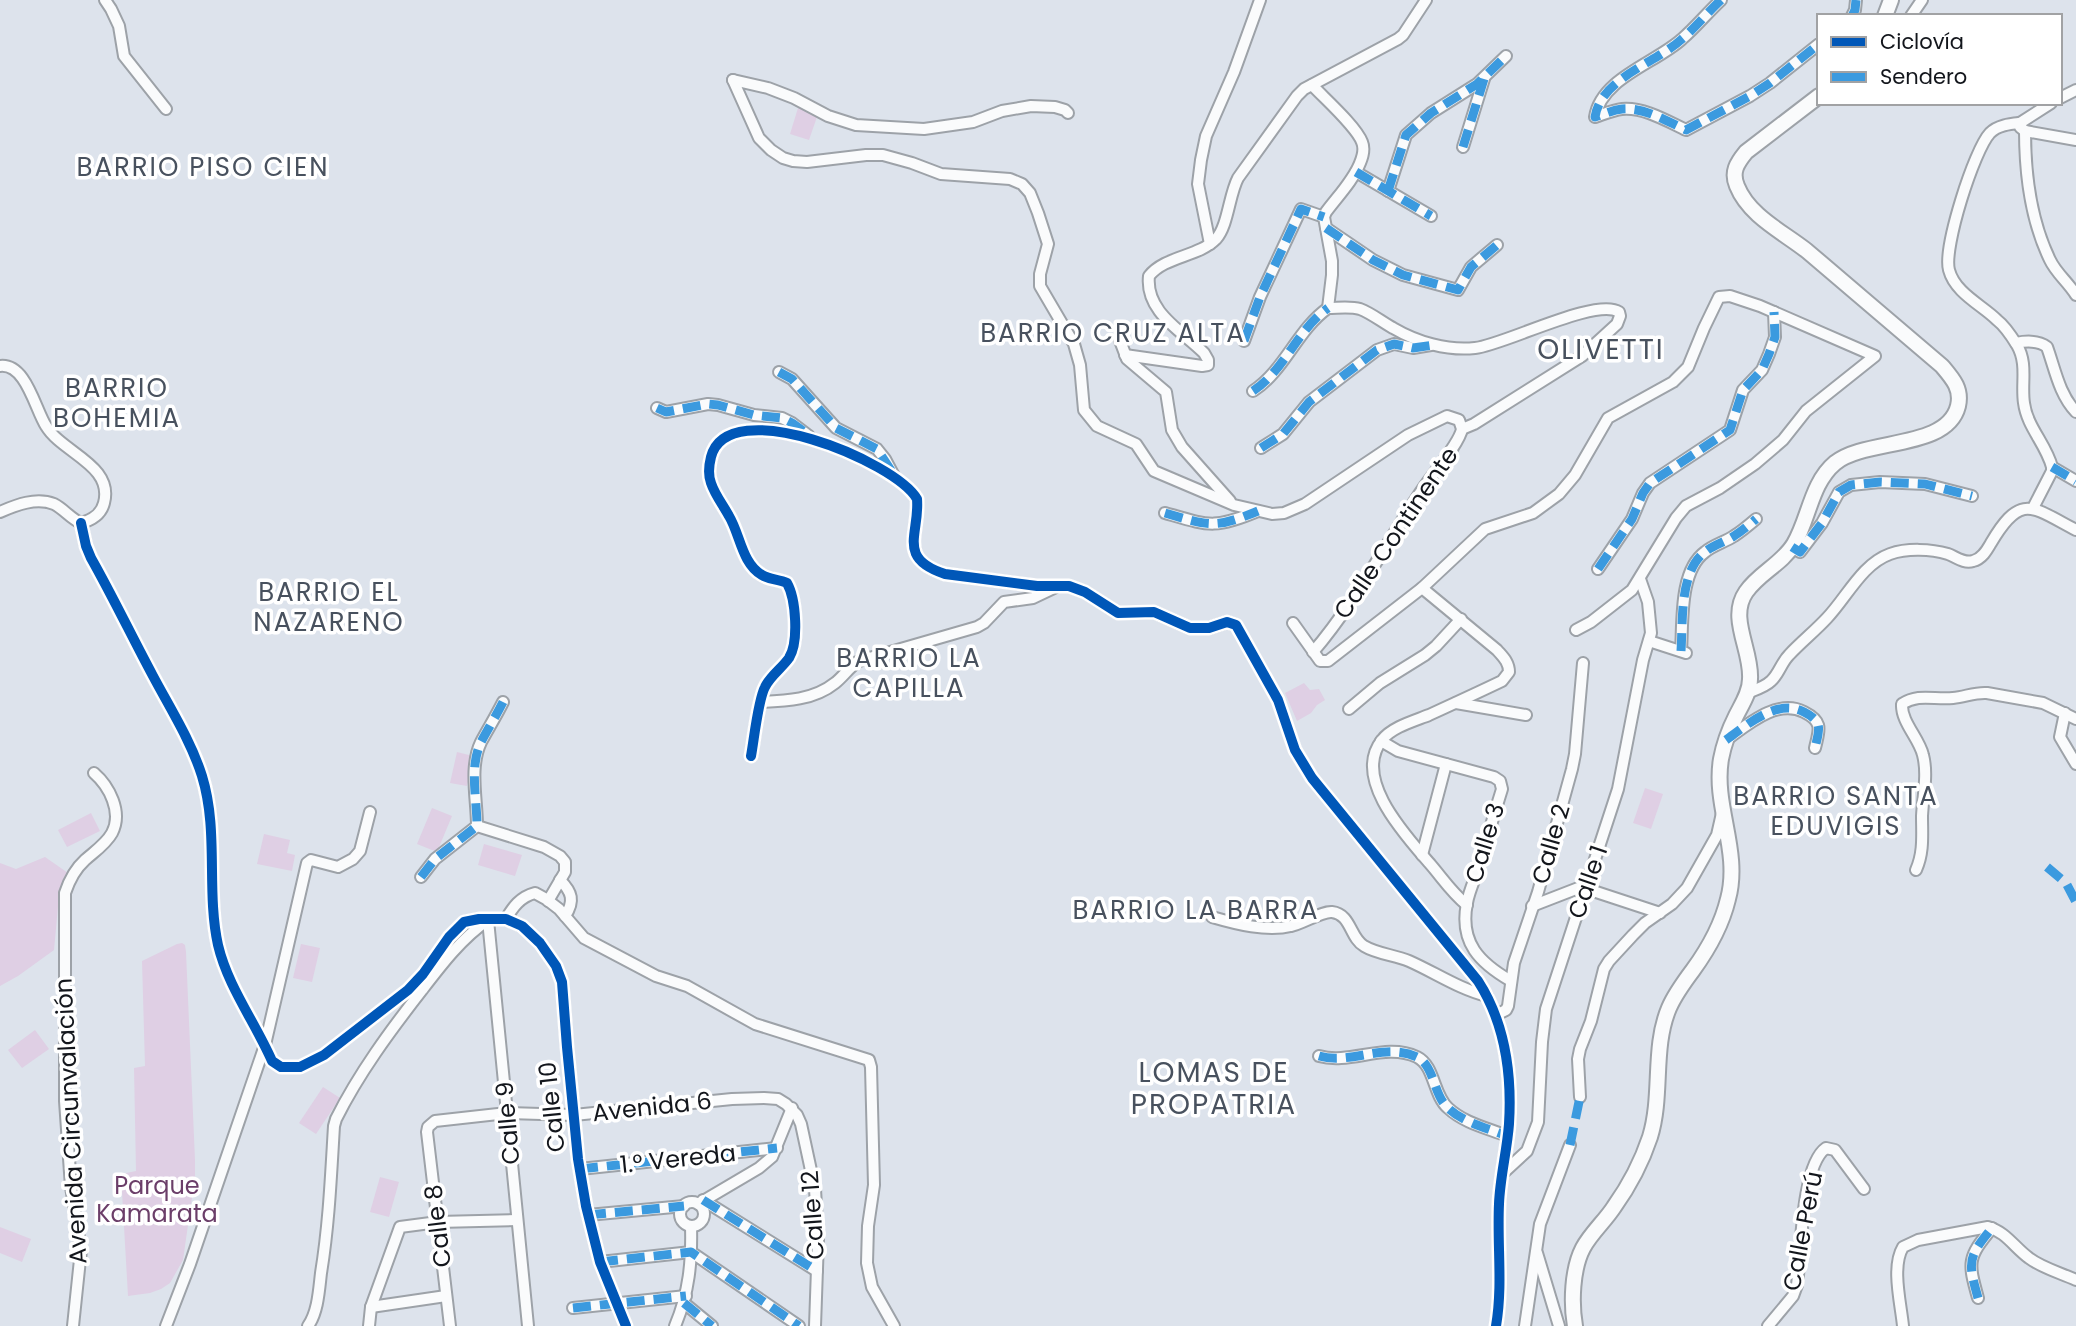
<svg xmlns="http://www.w3.org/2000/svg" width="2076" height="1326" font-family="Poppins,sans-serif">
<style>
.green{fill:#dfcfe4}
.lines{fill:none;stroke-linecap:round;stroke-linejoin:round}
.minor-casing{stroke:#9da2a8;stroke-width:14}
.major-casing{stroke:#9da2a8;stroke-width:18}
.minor{stroke:#fafbfc;stroke-width:10}
.major{stroke:#fafbfc;stroke-width:14}
.quiet{stroke:#3b9adf;stroke-width:9;stroke-dasharray:18 9;stroke-linecap:butt}
.cycleway-casing{stroke:#fff;stroke-width:15}
.cycleway{stroke:#0057b8;stroke-width:10}
.labels{text-anchor:middle;stroke-width:7;stroke-linejoin:round;paint-order:stroke}
.street-label{font-size:24px;fill:#13161c;stroke:#fff}
.park-label{font-size:24px;fill:#6b3e69;stroke:#fff}
.neighbourhood-label{font-size:26px;letter-spacing:2px;fill:#48515e;stroke:#fff}
.quarter-label{font-size:28px;letter-spacing:2px;fill:#48515e;stroke:#fff}
</style>
<rect width="100%" height="100%" fill="#dde3ec"/>
<!-- green -->
<g class="green">
<path d="M 798,108 L 818,114 L 809,140 L 790,134 Z"/>
<path d="M 1304,683 L 1310,690 L 1319,689 L 1325,700 L 1317,705 L 1311,713 L 1297,721 L 1285,693 Z"/>
<path d="M 457,752 L 473,756 L 467,786 L 450,783 Z"/>
<path d="M 1645,788 L 1663,794 L 1651,829 L 1633,823 Z"/>
<path d="M 432,808 L 452,816 L 437,852 L 417,844 Z"/>
<path d="M 91,813 L 100,831 L 67,847 L 58,830 Z"/>
<path d="M 264,834 L 290,840 L 287,853 L 295,855 L 292,871 L 257,864 Z"/>
<path d="M 484,844 L 522,855 L 515,876 L 478,865 Z"/>
<path d="M 45,857 L 68,873 L 59,896 L 54,950 L 18,976 L 0,986 L 0,863 L 16,869 Z"/>
<path d="M 182,943 L 185,945 L 186,952 L 195,1160 L 195,1176 L 183,1260 L 170,1283 L 161,1289 L 150,1293 L 128,1296 L 121,1174 L 136,1171 L 134,1068 L 145,1066 L 142,961 L 177,944 Z"/>
<path d="M 301,944 L 320,948 L 312,982 L 293,978 Z"/>
<path d="M 35,1030 L 49,1049 L 22,1068 L 8,1050 Z"/>
<path d="M 323,1087 L 340,1098 L 316,1134 L 299,1123 Z"/>
<path d="M 380,1177 L 399,1182 L 389,1217 L 370,1212 Z"/>
<path d="M 0,1227 L 31,1239 L 22,1262 L 0,1253 Z"/>
</g>
<g class="lines">
<!-- minor casing -->
<g class="minor-casing">
<g id="minor">
<path d="M 105,0 L 111,9 L 119,26 L 124,56 L 166,109"/>
<path d="M 1721,0 C 1708,12 1696,27 1682,39 C 1656,63 1601,78 1595,117 C 1604,114 1613,110 1622,109 C 1644,107 1667,121 1686,130 L 1750,96 L 1770,83 L 1819,44"/>
<path d="M 1852,16 L 1855,10 L 1856,0"/>
<path d="M 1911,16 L 1922,0"/>
<path d="M 733,80 L 759,138 L 771,150 L 783,158 L 793,161 L 807,162 L 866,155 L 883,155 L 912,163 L 941,174 L 1010,179 L 1022,184 L 1030,193 L 1038,213 L 1048,244 L 1040,274 L 1040,286 L 1074,344 L 1080,365 L 1084,410 L 1097,426 L 1136,444 L 1154,471 L 1234,505 L 1272,514 L 1284,513 L 1305,504 L 1408,435 L 1447,416 L 1459,420 L 1462,429 C 1459,444 1434,472 1424,487 C 1387,541 1356,602 1313,652"/>
<path d="M 733,80 L 768,88 L 794,98 L 828,116 L 856,125 L 924,129 L 973,122 L 1002,111 L 1031,106 L 1055,107 L 1065,110 L 1068,113"/>
<path d="M 1312,85 C 1324,98 1356,126 1362,142 C 1365,149 1363,156 1360,163 C 1353,181 1337,197 1326,212 L 1324,217 L 1332,261 L 1332,275 L 1328,308"/>
<path d="M 2060,98 L 2076,90"/>
<path d="M 2051,103 L 2020,123 L 2020,127 L 2025,131 L 2076,140"/>
<path d="M 2020,123 C 2010,124 1998,125 1990,133 C 1974,150 1943,248 1949,270 C 1955,293 1982,305 1997,320 C 2005,326 2012,337 2017,345 C 2028,364 2021,383 2024,403 C 2027,427 2046,444 2052,467 L 2052,471 L 2033,508"/>
<path d="M 2025,131 C 2025,173 2031,221 2050,260 C 2056,273 2068,282 2076,295"/>
<path d="M 1463,147 L 1484,79"/>
<path d="M 1356,172 L 1431,216"/>
<path d="M 1388,191 L 1406,135 L 1431,113 L 1477,84 L 1506,56"/>
<path d="M 1326,228 L 1373,260 L 1403,275 L 1458,290 L 1471,267 L 1497,245"/>
<path d="M 1210,244 L 1198,184 L 1201,160 L 1206,136 L 1234,72 L 1260,0"/>
<path d="M 1328,308 C 1338,308 1350,306 1360,309 C 1371,313 1382,322 1393,328 C 1417,342 1447,351 1475,348 C 1504,345 1596,297 1619,312 L 1620,316 L 1617,324 L 1582,356 L 1474,424 L 1462,429"/>
<path d="M 1119,338 L 1127,359 L 1166,392 L 1172,430 L 1182,447 L 1230,501"/>
<path d="M 1244,341 L 1260,297 L 1301,209 L 1324,217"/>
<path d="M 2016,343 C 2026,341 2038,340 2047,347 C 2055,369 2059,394 2076,412"/>
<path d="M 1125,355 L 1202,366 L 1208,365 L 1208,360 L 1204,353 C 1182,331 1145,312 1149,276 C 1165,256 1198,257 1216,239 C 1228,226 1229,195 1238,178 L 1297,96 L 1304,89 L 1398,39 L 1403,35 L 1426,0"/>
<path d="M 0,366 C 26,363 35,409 46,426 C 62,453 114,465 104,503 C 101,515 92,520 81,523"/>
<path d="M 779,372 L 792,379 L 836,428 L 877,449 L 885,459 L 894,476"/>
<path d="M 1253,391 C 1285,370 1297,330 1328,308"/>
<path d="M 657,408 L 666,412 L 708,404 L 718,405 L 754,415 L 782,418 L 792,423 L 809,436"/>
<path d="M 1261,448 L 1283,434 L 1309,402 L 1377,350 L 1394,344 L 1413,348 L 1431,345"/>
<path d="M 2052,467 L 2076,481"/>
<path d="M 0,512 C 16,505 36,497 54,504 C 64,509 71,519 81,523"/>
<path d="M 1165,513 C 1210,526 1214,529 1258,511"/>
<path d="M 81,523 L 86,546 L 91,558 C 113,597 132,637 153,676 C 170,708 191,741 202,776 C 219,831 206,890 218,945 C 228,987 255,1022 272,1061 L 281,1067 L 300,1067 L 324,1055 L 408,990 L 423,974 L 449,937 L 464,922 L 479,919 L 506,919 L 522,926 L 540,943 L 556,966 L 562,982 L 567,1047 L 578,1159 L 586,1206 L 600,1262 L 626,1326"/>
<path d="M 1792,547 L 1800,552 L 1822,523 L 1839,492 L 1851,485 L 1880,482 L 1925,484 L 1972,496"/>
<path d="M 1598,569 L 1632,519 L 1643,493 L 1650,483 L 1730,430 L 1743,390 L 1762,370 L 1769,354 L 1775,337 L 1774,312"/>
<path d="M 1422,588 L 1497,650 C 1503,657 1509,662 1509,672 L 1502,681 C 1477,693 1453,704 1429,715 C 1414,721 1392,727 1382,740 C 1351,779 1408,838 1431,865 C 1443,879 1452,893 1467,905"/>
<path d="M 1293,623 L 1320,661 L 1328,661 L 1422,588 L 1485,529 L 1533,513 L 1559,494 L 1575,475 L 1608,418 L 1673,382 L 1688,367 L 1704,328 L 1719,297 L 1730,296 L 1760,306 L 1875,356 L 1806,411 L 1783,440 L 1755,464 L 1720,488 L 1686,506 L 1676,518 L 1632,590 L 1591,622 L 1576,630"/>
<path d="M 1649,641 L 1686,653"/>
<path d="M 1681,651 C 1683,623 1679,571 1705,552 C 1713,545 1725,542 1734,536 C 1742,531 1749,525 1756,519"/>
<path d="M 1747,693 C 1755,690 1765,687 1771,681 C 1779,674 1781,663 1789,655 C 1801,642 1815,631 1827,618 C 1847,597 1862,564 1890,554 C 1907,548 1931,549 1948,554 C 1956,557 1964,564 1973,561 C 1982,559 1987,550 1991,543 C 2021,492 2032,507 2076,530"/>
<path d="M 761,702 C 786,701 814,700 835,683 C 844,676 849,667 859,661 L 977,627 L 984,623 L 1004,602 L 1033,598 L 1054,588"/>
<path d="M 1456,703 L 1526,715"/>
<path d="M 1349,709 L 1380,683 L 1425,655 L 1436,646 L 1461,619"/>
<path d="M 2065,713 L 2060,737 L 2076,764"/>
<path d="M 1726,740 C 1747,725 1777,698 1804,712 C 1824,722 1819,730 1815,748"/>
<path d="M 1381,741 L 1398,751 L 1494,777 L 1500,781 L 1502,789 C 1494,815 1486,841 1479,867 C 1475,879 1469,891 1467,903 C 1459,943 1480,963 1511,981"/>
<path d="M 751,756 C 754,740 758,700 765,687 C 770,676 782,668 789,658 C 799,642 796,599 787,583 C 779,579 770,580 762,575 C 742,564 740,534 729,516 C 723,505 715,495 711,483 C 708,475 709,465 711,457 C 728,392 895,461 917,499 C 920,534 896,558 945,574 L 1037,586 L 1069,586 L 1085,592 L 1118,613 L 1154,612 L 1190,628 L 1209,628 L 1227,622 L 1236,625 L 1278,700 L 1295,750 L 1312,778 L 1478,981 C 1505,1023 1512,1075 1509,1124 C 1507,1151 1500,1177 1499,1204 C 1497,1245 1503,1285 1496,1326"/>
<path d="M 477,826 L 544,847 L 560,856 L 565,862 L 565,872 L 548,901"/>
<path d="M 477,826 C 477,799 469,767 481,742 C 488,729 496,716 503,702"/>
<path d="M 1422,855 L 1446,764"/>
<path d="M 1916,870 C 1924,852 1922,835 1922,816 C 1923,796 1928,774 1923,755 C 1919,738 1901,722 1902,704 C 1919,693 1934,700 1953,698 C 1965,697 1975,692 1987,693 L 2043,703 L 2076,719"/>
<path d="M 421,877 L 435,859 L 477,826"/>
<path d="M 560,880 C 572,892 575,901 565,916"/>
<path d="M 1532,906 L 1581,887 L 1660,913"/>
<path d="M 1212,917 C 1236,924 1267,932 1291,926 C 1302,924 1322,911 1332,912 C 1351,914 1350,938 1364,946 C 1377,954 1395,955 1409,961 C 1436,973 1459,989 1487,996"/>
<path d="M 506,919 C 513,907 520,897 535,893 L 546,899 L 559,909 L 584,938 L 656,976 L 687,986 L 755,1024 L 869,1060 L 871,1067 L 874,1185 L 868,1226 L 867,1263 L 872,1287 L 894,1326"/>
<path d="M 488,920 L 528,1326"/>
<path d="M 1496,1015 L 1506,1010 L 1508,1006 L 1514,963 L 1538,892 L 1572,769 L 1575,754 L 1583,663"/>
<path d="M 1319,1056 C 1351,1065 1385,1042 1417,1057 C 1435,1066 1433,1095 1448,1108 C 1464,1123 1487,1128 1507,1136"/>
<path d="M 1580,1097 L 1578,1059 L 1580,1049 L 1591,1021 L 1604,969 L 1609,961 L 1633,935 L 1645,923 L 1672,904 L 1687,888 L 1717,835 L 1722,813"/>
<path d="M 580,1169 L 777,1148"/>
<path d="M 1502,1174 L 1527,1151 L 1538,1122 L 1542,1042 L 1546,1009 L 1618,789 L 1643,660 L 1651,633 L 1648,602 L 1640,579"/>
<path d="M 703,1200 L 817,1271"/>
<circle cx="692" cy="1214" r="12"/>
<path d="M 698,1204 L 759,1168 L 772,1157 L 792,1108"/>
<path d="M 588,1215 L 684,1206"/>
<path d="M 1537,1253 L 1559,1326"/>
<path d="M 600,1262 L 691,1252 L 799,1326"/>
<path d="M 1978,1298 C 1968,1262 1967,1258 1992,1228"/>
<path d="M 684,1303 L 712,1326"/>
<path d="M 371,1307 L 446,1296"/>
<path d="M 573,1308 L 686,1296"/>
<path d="M 73,1326 L 81,1250 L 71,1187 L 65,1101 L 65,893 C 69,881 75,869 85,860 C 94,852 106,844 112,833 C 123,812 109,786 94,773"/>
<path d="M 166,1326 L 190,1264 L 265,1045 L 307,863 L 311,860 L 338,867 L 353,859 L 360,851 L 370,812"/>
<path d="M 308,1326 C 318,1312 319,1290 321,1273 C 329,1224 331,1175 334,1126 L 336,1119 C 359,1073 390,1031 422,990 C 442,964 461,939 488,920"/>
<path d="M 369,1326 L 371,1307 L 400,1227 L 438,1222 L 517,1220"/>
<path d="M 450,1326 L 427,1132 L 428,1127 L 435,1121 L 507,1113 L 574,1115 L 732,1099 L 764,1098 L 778,1099 L 786,1104 L 797,1115 L 801,1124 L 815,1189 L 818,1240 L 815,1326"/>
<path d="M 675,1326 C 689,1293 692,1261 691,1226"/>
<path d="M 1525,1326 L 1540,1224 L 1570,1145"/>
<path d="M 1768,1326 L 1793,1296 L 1797,1285 C 1801,1256 1801,1165 1826,1148 L 1835,1150 L 1864,1189"/>
<path d="M 1903,1326 C 1901,1304 1891,1267 1903,1247 L 1918,1240 L 1988,1227 C 2006,1232 2014,1247 2029,1258 C 2042,1268 2061,1273 2076,1280"/>
</g>
</g>
<!-- major casing -->
<g class="major-casing">
<g id="major">
<path d="M 1885,16 L 1891,0"/>
<path d="M 1575,1326 C 1571,1303 1572,1269 1583,1248 C 1591,1233 1605,1221 1614,1207 C 1629,1186 1642,1161 1650,1137 C 1663,1095 1652,1048 1669,1008 C 1675,994 1684,982 1693,970 C 1709,948 1722,924 1728,899 C 1741,851 1713,806 1721,759 C 1724,743 1729,730 1736,716 C 1742,704 1750,692 1750,679 C 1752,650 1728,618 1746,592 C 1759,573 1782,564 1794,544 C 1809,519 1811,483 1835,463 C 1866,438 1947,450 1958,406 C 1962,389 1953,379 1942,366 C 1897,328 1852,289 1807,251 C 1783,232 1749,216 1737,186 C 1731,172 1737,163 1746,152 L 1819,96"/>
</g>
</g>
<!-- minor -->
<use href="#minor" class="minor"/>
<!-- major -->
<use href="#major" class="major"/>
<!-- quiet -->
<g class="quiet">
<path d="M 1721,0 C 1708,12 1696,27 1682,39 C 1656,63 1601,78 1595,117 C 1604,114 1613,110 1622,109 C 1644,107 1667,121 1686,130 L 1750,96 L 1770,83 L 1819,44"/>
<path d="M 1852,16 L 1855,10 L 1856,0"/>
<path d="M 1463,147 L 1484,79"/>
<path d="M 1356,172 L 1431,216"/>
<path d="M 1388,191 L 1406,135 L 1431,113 L 1477,84 L 1506,56"/>
<path d="M 1326,228 L 1373,260 L 1403,275 L 1458,290 L 1471,267 L 1497,245"/>
<path d="M 1244,341 L 1260,297 L 1301,209 L 1324,217"/>
<path d="M 779,372 L 792,379 L 836,428 L 877,449 L 892,472"/>
<path d="M 1253,391 C 1285,370 1297,330 1328,308"/>
<path d="M 657,408 L 666,412 L 708,404 L 718,405 L 754,415 L 782,418 L 792,423 L 806,433"/>
<path d="M 1261,448 L 1283,434 L 1309,402 L 1377,350 L 1394,344 L 1413,348 L 1434,345"/>
<path d="M 2052,467 L 2076,481"/>
<path d="M 1165,513 C 1210,526 1214,529 1258,511"/>
<path d="M 1792,547 L 1800,552 L 1822,523 L 1839,492 L 1851,485 L 1880,482 L 1925,484 L 1972,496"/>
<path d="M 1598,569 L 1632,519 L 1643,493 L 1650,483 L 1730,430 L 1743,390 L 1762,370 L 1769,354 L 1775,337 L 1774,312"/>
<path d="M 1681,651 C 1683,623 1679,571 1705,552 C 1713,545 1725,542 1734,536 C 1742,531 1749,525 1756,519"/>
<path d="M 1726,740 C 1747,725 1777,698 1804,712 C 1824,722 1819,730 1815,748"/>
<path d="M 2047,867 L 2066,883 L 2076,902"/>
<path d="M 421,877 L 435,859 L 477,826 C 477,799 469,767 481,742 C 488,729 496,716 503,702"/>
<path d="M 1319,1056 C 1351,1065 1385,1042 1417,1057 C 1435,1066 1433,1095 1448,1108 C 1464,1123 1487,1128 1507,1136"/>
<path d="M 1570,1145 L 1580,1097"/>
<path d="M 580,1169 L 777,1148"/>
<path d="M 703,1200 L 817,1271"/>
<path d="M 588,1215 L 684,1206"/>
<path d="M 600,1262 L 691,1252 L 799,1326"/>
<path d="M 1978,1298 C 1968,1262 1967,1258 1992,1228"/>
<path d="M 684,1303 L 712,1326"/>
<path d="M 573,1308 L 686,1296"/>
</g>
<!-- cycleway casing -->
<g class="cycleway-casing">
<g id="cycleway">
<path d="M 81,523 L 86,546 L 91,558 C 113,597 132,637 153,676 C 170,708 191,741 202,776 C 219,831 206,890 218,945 C 228,987 255,1022 272,1061 L 281,1067 L 300,1067 L 324,1055 L 408,990 L 423,974 L 449,937 L 464,922 L 479,919 L 506,919 L 522,926 L 540,943 L 556,966 L 562,982 L 567,1047 L 578,1159 L 586,1206 L 600,1262 L 626,1326"/>
<path d="M 751,756 C 754,740 758,700 765,687 C 770,676 782,668 789,658 C 799,642 796,599 787,583 C 779,579 770,580 762,575 C 742,564 740,534 729,516 C 723,505 715,495 711,483 C 708,475 709,465 711,457 C 728,392 895,461 917,499 C 920,534 896,558 945,574 L 1037,586 L 1069,586 L 1085,592 L 1118,613 L 1154,612 L 1190,628 L 1209,628 L 1227,622 L 1236,625 L 1278,700 L 1295,750 L 1312,778 L 1478,981 C 1505,1023 1512,1075 1509,1124 C 1507,1151 1500,1177 1499,1204 C 1497,1245 1503,1285 1496,1326"/>
</g>
</g>
<!-- cycleway -->
<use href="#cycleway" class="cycleway"/>
</g>
<g class="labels">
<!-- street labels -->
<g class="street-label">
<text transform="translate(1396 533) rotate(-56)" y="8">Calle Continente</text>
<text transform="translate(1485 843) rotate(-73)" y="8">Calle 3</text>
<text transform="translate(1551 844) rotate(-74)" y="8">Calle 2</text>
<text transform="translate(1588 882) rotate(-71)" y="8">Calle 1</text>
<text transform="translate(552 1107) rotate(-96)" y="8">Calle 10</text>
<text transform="translate(652 1107) rotate(-6)" y="8">Avenida 6</text>
<text transform="translate(71 1121) rotate(-93)" y="8">Avenida Circunvalación</text>
<text transform="translate(508 1123) rotate(-95)" y="8">Calle 9</text>
<text transform="translate(678 1159) rotate(-6)" y="8">1.° Vereda</text>
<text transform="translate(813 1215) rotate(-94)" y="8">Calle 12</text>
<text transform="translate(438 1226) rotate(-97)" y="8">Calle 8</text>
<text transform="translate(1803 1231) rotate(-79)" y="8">Calle Perú</text>
</g>
<!-- park labels -->
<g class="park-label">
<text x="157" y="1194">Parque<tspan x="157" dy="28">Kamarata</tspan></text>
</g>
<!-- neighbourhood labels -->
<g class="neighbourhood-label">
<text x="203" y="176">BARRIO PISO CIEN</text>
<text x="1113" y="342">BARRIO CRUZ ALTA</text>
<text x="117" y="397">BARRIO<tspan x="117" dy="30">BOHEMIA</tspan></text>
<text x="329" y="601">BARRIO EL<tspan x="329" dy="30">NAZARENO</tspan></text>
<text x="909" y="667">BARRIO LA<tspan x="909" dy="30">CAPILLA</tspan></text>
<text x="1836" y="805">BARRIO SANTA<tspan x="1836" dy="30">EDUVIGIS</tspan></text>
<text x="1196" y="919">BARRIO LA BARRA</text>
</g>
<!-- quarter labels -->
<g class="quarter-label">
<text x="1601" y="359">OLIVETTI</text>
<text x="1214" y="1082">LOMAS DE<tspan x="1214" dy="32">PROPATRIA</tspan></text>
</g>
</g>
<!-- legend -->
<rect x="1817" y="14" width="245" height="91" fill="#ffffff" stroke="#a1a2a4" stroke-width="2"/>
<rect x="1831" y="37" width="35" height="10" fill="#0057b8" stroke="#a1a2a4" stroke-width="2"/>
<text x="1880" y="49" font-size="21" fill="#13161c">Ciclovía</text>
<rect x="1831" y="72" width="35" height="10" fill="#3b9adf" stroke="#a1a2a4" stroke-width="2"/>
<text x="1880" y="84" font-size="21" fill="#13161c">Sendero</text>
</svg>
